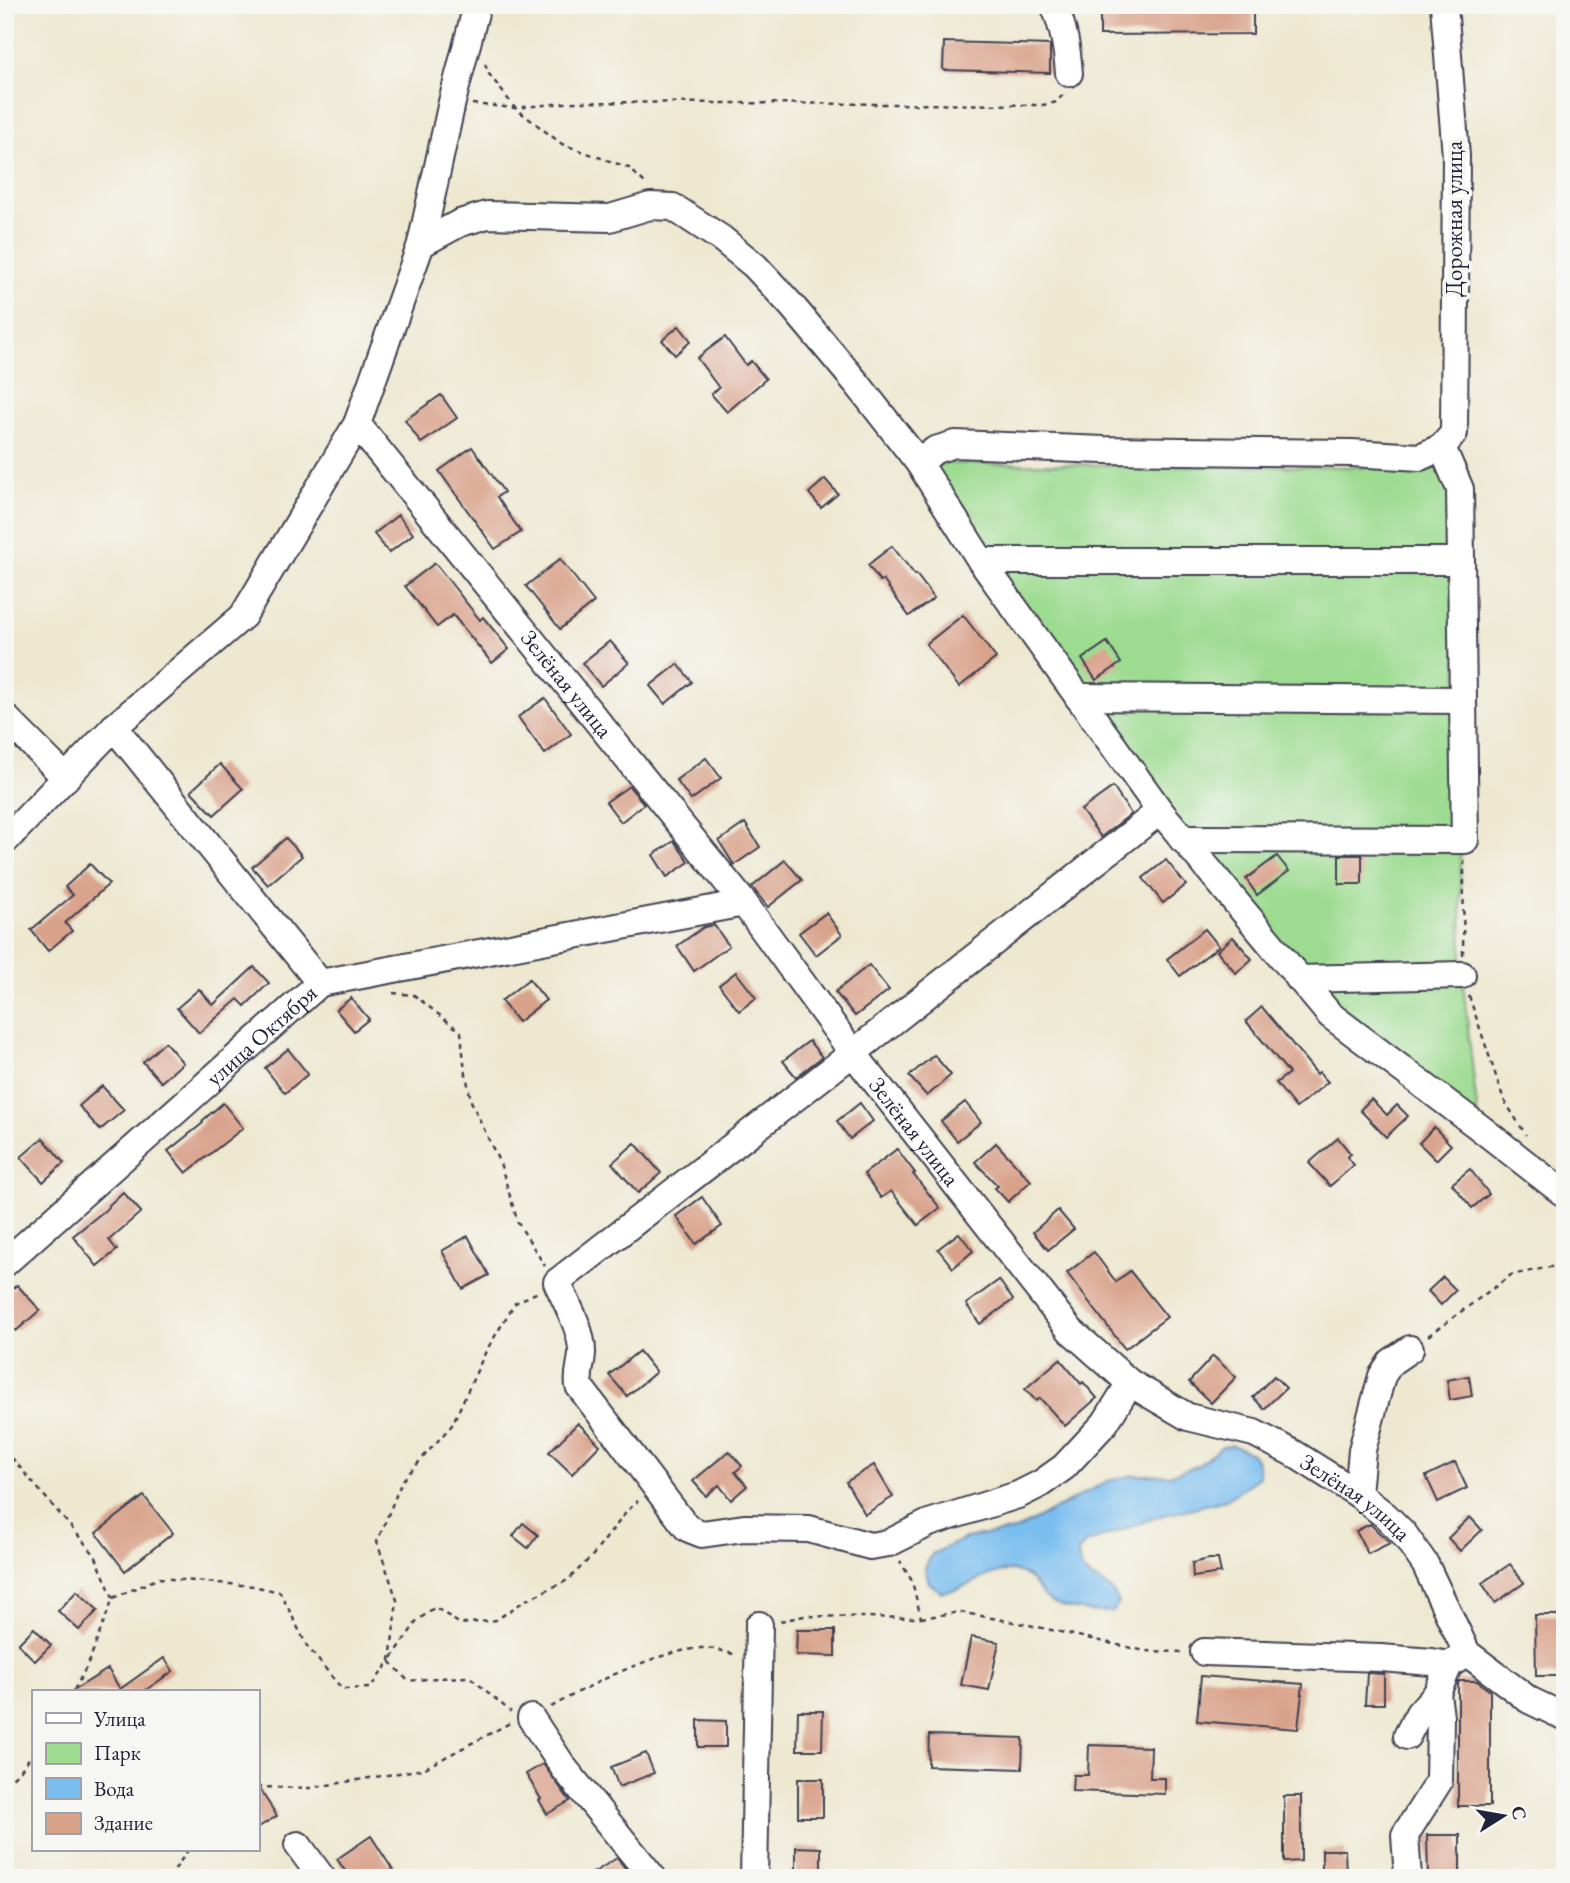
<svg xmlns="http://www.w3.org/2000/svg" width="1570" height="1883" font-family="'EB Garamond',serif">
<style>
.green{fill:#9cdb90;stroke:#5f7e66;stroke-width:2}
.water{fill:#7abef0;stroke:#4e7096;stroke-width:2}
.building{fill:#d9a28b}
.lines{fill:none;stroke-linecap:round;stroke-linejoin:round}
.minor-casing{stroke:#414051;stroke-width:30}
.path{stroke:#414051;stroke-width:2.5;stroke-dasharray:5 5;stroke-linecap:butt}
.minor{stroke:#fff;stroke-width:26}
.labels{text-anchor:middle;stroke-width:7;stroke-linejoin:round;paint-order:stroke}
.street-label{font-size:23px;fill:#22223b;stroke:#f6f6f2}
</style>
<rect width="100%" height="100%" fill="#f6f6f2"/>
<filter id="ink" filterUnits="userSpaceOnUse"><feTurbulence type="fractalNoise" baseFrequency=".0143" numOctaves="2"/><feDisplacementMap in="SourceGraphic" scale="14" xChannelSelector="R" yChannelSelector="G"/><feConvolveMatrix kernelMatrix="1 2 1 2 8 2 1 2 1" color-interpolation-filters="sRGB"/></filter>
<filter id="wash" filterUnits="userSpaceOnUse"><feTurbulence type="fractalNoise" baseFrequency=".00686" numOctaves="4" result="noise"/><feDisplacementMap in="SourceGraphic" scale="28" xChannelSelector="R" yChannelSelector="G"/><feGaussianBlur stdDeviation="1.57" result="paint"/><feColorMatrix in="noise" values="0 0 0 0 0 0 0 0 0 0 0 0 0 0 0 0 0 1.4 0 .05"/><feComposite in="paint" operator="in"/></filter>
<g filter="url(#wash)">
<rect width="100%" height="100%" fill="#eee8d0"/>
<!-- green -->
<path class="green" d="M 919,463 L 1455,468 L 1462,974 L 1479,1127 L 1330,1015 L 1182,839 Z"/>
<!-- water -->
<path class="water" d="M 1232,1445 C 1250,1451 1260,1455 1259,1477 L 1226,1500 L 1160,1516 L 1086,1543 L 1078,1552 C 1080,1584 1095,1573 1112,1591 C 1114,1594 1116,1598 1118,1602 L 1114,1611 C 1099,1614 1058,1609 1046,1598 C 1036,1588 1030,1573 1014,1571 C 994,1569 975,1583 957,1589 C 952,1591 946,1591 941,1592 L 929,1583 L 925,1568 L 932,1554 L 966,1538 L 1016,1530 L 1108,1481 L 1133,1475 L 1169,1475 L 1197,1466 L 1221,1447 Z"/>
<g id="blocks">
<!-- building -->
<g class="building">
<path d="M 1100,5 L 1253,5 L 1253,34 L 1100,35 Z"/>
<path d="M 944,42 L 1050,45 L 1050,73 L 943,70 Z"/>
<path d="M 679,326 L 691,341 L 675,355 L 662,340 Z"/>
<path d="M 725,337 L 746,365 L 751,361 L 766,379 L 727,412 L 711,394 L 719,388 L 697,358 Z"/>
<path d="M 441,395 L 457,418 L 421,443 L 405,420 Z"/>
<path d="M 472,447 L 504,492 L 497,497 L 521,532 L 495,549 L 439,471 Z"/>
<path d="M 825,479 L 838,494 L 821,508 L 809,493 Z"/>
<path d="M 398,515 L 413,534 L 389,553 L 374,534 Z"/>
<path d="M 892,546 L 915,575 L 916,574 L 934,598 L 909,616 L 883,580 L 880,581 L 868,565 Z"/>
<path d="M 560,559 L 594,602 L 560,629 L 526,586 Z"/>
<path d="M 435,563 L 480,620 L 483,617 L 509,649 L 492,663 L 453,615 L 437,627 L 405,586 Z"/>
<path d="M 963,615 L 996,658 L 959,687 L 926,644 Z"/>
<path d="M 610,641 L 629,663 L 601,686 L 582,663 Z"/>
<path d="M 1107,642 L 1121,663 L 1096,680 L 1082,659 Z"/>
<path d="M 678,664 L 692,682 L 665,704 L 650,686 Z"/>
<path d="M 545,698 L 571,734 L 545,754 L 518,717 Z"/>
<path d="M 706,758 L 721,778 L 691,800 L 676,780 Z"/>
<path d="M 220,764 L 243,789 L 214,815 L 191,791 Z"/>
<path d="M 629,786 L 644,804 L 621,822 L 606,802 Z"/>
<path d="M 1113,787 L 1131,814 L 1101,837 L 1081,810 Z"/>
<path d="M 745,823 L 760,847 L 734,865 L 719,841 Z"/>
<path d="M 286,838 L 302,856 L 268,885 L 252,867 Z"/>
<path d="M 674,841 L 689,862 L 667,877 L 653,855 Z"/>
<rect x="1339" y="855" width="23" height="29"/>
<path d="M 1277,856 L 1289,871 L 1257,895 L 1246,879 Z"/>
<path d="M 785,860 L 802,880 L 768,907 L 752,887 Z"/>
<path d="M 1166,860 L 1186,885 L 1163,903 L 1143,878 Z"/>
<path d="M 90,864 L 109,884 L 65,923 L 72,931 L 48,951 L 31,930 L 73,895 L 65,887 Z"/>
<path d="M 826,913 L 842,935 L 816,955 L 799,933 Z"/>
<path d="M 714,925 L 729,946 L 694,971 L 677,946 L 704,927 Z"/>
<path d="M 1205,929 L 1219,946 L 1180,976 L 1167,959 Z"/>
<path d="M 1233,937 L 1252,959 L 1236,973 L 1217,951 Z"/>
<path d="M 869,965 L 889,990 L 855,1016 L 835,992 Z"/>
<path d="M 254,967 L 269,983 L 245,1006 L 238,999 L 199,1033 L 177,1008 L 199,989 L 213,1005 Z"/>
<path d="M 736,972 L 756,998 L 739,1011 L 719,985 Z"/>
<path d="M 529,979 L 546,1000 L 518,1022 L 501,1001 Z"/>
<path d="M 351,998 L 369,1019 L 354,1031 L 336,1010 Z"/>
<path d="M 1262,1007 L 1317,1074 L 1319,1072 L 1328,1082 L 1296,1108 L 1276,1083 L 1289,1073 L 1246,1021 Z"/>
<path d="M 809,1041 L 822,1057 L 796,1077 L 783,1061 Z"/>
<path d="M 165,1042 L 183,1063 L 161,1082 L 143,1062 Z"/>
<path d="M 288,1049 L 308,1074 L 285,1093 L 265,1068 Z"/>
<path d="M 934,1055 L 951,1075 L 927,1096 L 909,1076 Z"/>
<path d="M 102,1086 L 124,1110 L 100,1130 L 79,1106 Z"/>
<path d="M 1371,1099 L 1387,1115 L 1397,1105 L 1408,1116 L 1386,1137 L 1360,1110 Z"/>
<path d="M 965,1102 L 981,1122 L 957,1141 L 941,1121 Z"/>
<path d="M 223,1103 L 243,1128 L 186,1173 L 168,1151 L 203,1123 L 202,1121 Z"/>
<path d="M 860,1103 L 873,1121 L 850,1139 L 837,1121 Z"/>
<path d="M 1434,1127 L 1451,1145 L 1436,1160 L 1419,1143 Z"/>
<path d="M 43,1138 L 64,1163 L 43,1182 L 21,1157 Z"/>
<path d="M 1338,1138 L 1351,1154 L 1347,1157 L 1354,1165 L 1330,1186 L 1309,1163 Z"/>
<path d="M 635,1143 L 661,1173 L 638,1193 L 612,1163 Z"/>
<path d="M 996,1143 L 1031,1181 L 1008,1202 L 995,1188 L 998,1186 L 975,1162 Z"/>
<path d="M 897,1149 L 915,1173 L 913,1174 L 940,1208 L 918,1225 L 891,1191 L 881,1198 L 864,1174 Z"/>
<path d="M 1470,1169 L 1489,1194 L 1472,1208 L 1452,1184 Z"/>
<path d="M 123,1192 L 141,1212 L 109,1240 L 117,1250 L 97,1266 L 73,1236 L 109,1207 L 108,1206 Z"/>
<path d="M 702,1197 L 722,1226 L 696,1244 L 676,1216 Z"/>
<path d="M 1058,1210 L 1074,1229 L 1048,1250 L 1033,1232 Z"/>
<path d="M 959,1233 L 973,1251 L 953,1268 L 938,1249 Z"/>
<path d="M 468,1236 L 489,1275 L 463,1289 L 442,1251 Z"/>
<path d="M 1094,1252 L 1116,1282 L 1130,1271 L 1167,1317 L 1125,1349 L 1067,1273 Z"/>
<path d="M 1443,1277 L 1456,1290 L 1441,1305 L 1428,1291 Z"/>
<path d="M 999,1280 L 1013,1300 L 980,1324 L 966,1304 Z"/>
<path d="M 17,1285 L 40,1310 L 16,1331 L 5,1319 L 5,1295 Z"/>
<path d="M 639,1351 L 656,1372 L 627,1396 L 609,1375 Z"/>
<path d="M 1213,1356 L 1236,1377 L 1211,1403 L 1189,1382 Z"/>
<path d="M 1060,1359 L 1081,1384 L 1083,1382 L 1097,1398 L 1065,1426 L 1040,1398 L 1036,1401 L 1025,1389 Z"/>
<path d="M 1274,1376 L 1286,1388 L 1264,1409 L 1253,1397 Z"/>
<path d="M 1469,1376 L 1472,1396 L 1450,1400 L 1447,1380 Z"/>
<path d="M 578,1423 L 600,1445 L 572,1474 L 549,1452 Z"/>
<path d="M 729,1451 L 742,1466 L 735,1472 L 747,1486 L 731,1500 L 719,1485 L 706,1496 L 693,1481 Z"/>
<path d="M 1455,1462 L 1467,1488 L 1438,1502 L 1426,1476 Z"/>
<path d="M 874,1465 L 893,1497 L 865,1514 L 846,1482 Z"/>
<path d="M 144,1496 L 173,1533 L 125,1571 L 96,1533 Z"/>
<path d="M 1470,1517 L 1482,1530 L 1460,1551 L 1448,1538 Z"/>
<path d="M 523,1523 L 538,1535 L 528,1548 L 513,1536 Z"/>
<path d="M 1370,1524 L 1390,1543 L 1368,1554 L 1356,1531 Z"/>
<path d="M 1209,1559 L 1218,1559 L 1221,1573 L 1193,1577 L 1192,1563 Z"/>
<path d="M 1510,1564 L 1524,1583 L 1495,1603 L 1482,1583 Z"/>
<path d="M 77,1591 L 98,1610 L 79,1630 L 58,1611 Z"/>
<path d="M 1535,1615 L 1565,1615 L 1565,1676 L 1536,1676 Z"/>
<path d="M 34,1628 L 51,1645 L 35,1661 L 18,1644 Z"/>
<path d="M 797,1630 L 835,1630 L 835,1656 L 796,1655 Z"/>
<path d="M 971,1637 L 999,1642 L 989,1690 L 961,1685 Z"/>
<path d="M 164,1658 L 173,1671 L 143,1692 L 71,1692 L 108,1669 L 120,1689 Z"/>
<path d="M 1367,1673 L 1384,1674 L 1384,1704 L 1365,1704 Z"/>
<path d="M 1201,1676 L 1303,1684 L 1298,1729 L 1197,1721 Z"/>
<path d="M 1459,1681 L 1477,1681 L 1490,1691 L 1490,1806 L 1458,1806 L 1458,1685 Z"/>
<path d="M 798,1711 L 823,1711 L 822,1750 L 797,1750 Z"/>
<path d="M 698,1720 L 726,1721 L 726,1747 L 698,1747 Z"/>
<path d="M 929,1735 L 1023,1738 L 1022,1769 L 928,1766 Z"/>
<path d="M 1089,1745 L 1151,1747 L 1150,1778 L 1165,1778 L 1165,1794 L 1072,1791 L 1073,1775 L 1088,1775 Z"/>
<path d="M 646,1753 L 654,1773 L 619,1787 L 611,1767 Z"/>
<path d="M 543,1764 L 570,1801 L 547,1814 L 539,1800 L 541,1799 L 526,1774 Z"/>
<rect x="798" y="1779" width="25" height="38"/>
<path d="M 257,1785 L 277,1816 L 257,1828 Z"/>
<path d="M 1284,1796 L 1301,1796 L 1301,1861 L 1284,1862 Z"/>
<path d="M 1427,1835 L 1460,1835 L 1460,1878 L 1428,1878 Z"/>
<path d="M 371,1836 L 398,1878 L 350,1878 L 337,1859 Z"/>
<path d="M 796,1847 L 821,1848 L 821,1878 L 796,1878 Z"/>
<path d="M 1322,1850 L 1345,1850 L 1346,1875 L 1322,1876 Z"/>
<path d="M 617,1858 L 633,1878 L 585,1878 Z"/>
</g>
</g>
</g>
<g filter="url(#ink)">
<use href="#blocks" fill-opacity="0" stroke="#414051" stroke-width="2"/>
<g class="lines">
<!-- minor casing -->
<g class="minor-casing">
<g id="minor">
<path d="M 1054,5 C 1064,28 1067,49 1069,73"/>
<path d="M 421,244 L 460,223 L 487,215 L 610,218 L 650,206 L 673,207 L 722,239 L 755,266 L 792,306 L 859,386 L 919,463 L 981,561 L 1160,811 L 1330,1015 L 1479,1127 L 1562,1192"/>
<path id="s1" d="M 357,424 L 744,903 L 853,1053 L 1070,1330 L 1130,1383 L 1188,1417 L 1254,1433 L 1293,1453 L 1358,1494 L 1386,1516 L 1404,1534 L 1425,1564 L 1467,1653 L 1529,1700 L 1565,1717"/>
<path d="M 919,463 L 935,450 L 955,444 L 1104,450 L 1352,453 L 1420,457 L 1442,447 L 1454,433 L 1456,156 L 1444,5"/>
<path d="M 981,561 L 1460,561"/>
<path d="M 1078,697 L 1463,700"/>
<path d="M 5,717 L 66,778"/>
<path d="M 114,727 L 320,983"/>
<path d="M 1182,839 L 1465,840 L 1460,489 L 1442,447"/>
<path d="M 5,841 L 114,727 L 243,616 L 357,424 L 421,244 L 452,102 L 477,5"/>
<path d="M 1299,979 L 1462,975"/>
<path id="s2" d="M 5,1263 L 320,983 L 744,903"/>
<path d="M 1130,1383 L 1105,1423 L 1064,1467 L 1040,1484 L 1018,1495 L 929,1523 L 889,1543 L 870,1546 L 809,1529 L 744,1528 L 702,1534 L 687,1528 L 579,1386 C 577,1372 582,1364 582,1352 C 582,1329 566,1303 557,1282 L 853,1053 L 1160,811"/>
<path d="M 1358,1494 L 1362,1450 L 1382,1376 L 1391,1362 L 1410,1349"/>
<path d="M 1204,1652 L 1381,1658 L 1432,1662 L 1449,1665"/>
<path d="M 531,1718 L 564,1768 L 653,1878"/>
<path d="M 1407,1736 L 1419,1713 L 1437,1693"/>
<path d="M 298,1845 L 322,1878"/>
<path d="M 754,1878 L 759,1625"/>
<path d="M 1408,1878 L 1405,1835 L 1439,1781 L 1440,1717 L 1437,1693 L 1449,1665 L 1467,1653"/>
</g>
</g>
<!-- path -->
<g class="path">
<path d="M 485,64 L 489,74 L 515,108 L 562,144 L 629,168 L 646,184"/>
<path d="M 472,104 L 515,108 L 575,102 L 1043,105 L 1057,102 L 1063,94"/>
<path d="M 1463,955 L 1464,861"/>
<path d="M 393,993 L 414,995 L 461,1032 L 464,1063 L 471,1101 L 501,1166 L 518,1223 L 545,1266"/>
<path d="M 1469,996 L 1504,1100 L 1526,1135"/>
<path d="M 1428,1336 L 1511,1275 L 1565,1264"/>
<path d="M 5,1450 L 95,1555 L 113,1598 L 88,1664 L 73,1692"/>
<path d="M 113,1598 L 159,1578 L 253,1586 L 280,1592 L 307,1646 L 342,1689 L 370,1688 L 390,1661 L 408,1681 L 436,1678 L 470,1677 L 511,1712"/>
<path d="M 921,1618 L 960,1612 L 1029,1625 L 1145,1651 L 1183,1652"/>
<path d="M 780,1621 L 804,1616 L 921,1618 L 912,1581 L 900,1561"/>
<path d="M 392,1658 L 417,1621 L 435,1607 L 460,1624 L 496,1620 L 526,1600 L 568,1580 L 593,1555 L 628,1510 L 638,1501"/>
<path d="M 390,1661 L 397,1600 L 377,1542 L 402,1481 L 452,1425 L 486,1351 L 515,1303 L 538,1292"/>
<path d="M 551,1707 C 594,1683 651,1653 701,1648 C 712,1647 727,1653 738,1655"/>
<path d="M 5,1784 L 20,1771 L 33,1753"/>
<path d="M 257,1787 L 310,1788 L 423,1769 L 510,1723"/>
<path d="M 169,1878 L 188,1850"/>
</g>
<!-- minor -->
<use href="#minor" class="minor"/>
</g>
</g>
<g class="labels">
<!-- street labels -->
<g class="street-label">
<text transform="translate(1454 219) rotate(-90)" y="8">Дорожная улица</text>
<text dy="8" stroke="none"><textPath href="#s1" startOffset="334">Зелёная улица</textPath></text>
<text dy="8" stroke="none"><textPath href="#s2" startOffset="343">улица Октября</textPath></text>
<text dy="8" stroke="none"><textPath href="#s1" startOffset="901">Зелёная улица</textPath></text>
<text dy="8" stroke="none"><textPath href="#s1" startOffset="1489">Зелёная улица</textPath></text>
</g>
</g>
<!-- margin -->
<rect width="1570" height="1883" fill="none" stroke="#f6f6f2" stroke-width="28"/>
<!-- legend -->
<rect x="32" y="1690" width="228" height="161" fill="#f6f6f2" stroke="#a1a1a9" stroke-width="2"/>
<rect x="46" y="1713" width="35" height="10" fill="#ffffff" stroke="#a1a1a9" stroke-width="2"/>
<text x="94" y="1726" font-size="21" fill="#22223b">Улица</text>
<rect x="46" y="1743" width="35" height="21" fill="#9cdb90" stroke="#a1a1a9" stroke-width="2"/>
<text x="94" y="1760" font-size="21" fill="#22223b">Парк</text>
<rect x="46" y="1778" width="35" height="21" fill="#7abef0" stroke="#a1a1a9" stroke-width="2"/>
<text x="94" y="1796" font-size="21" fill="#22223b">Вода</text>
<rect x="46" y="1813" width="35" height="21" fill="#d9a28b" stroke="#a1a1a9" stroke-width="2"/>
<text x="94" y="1830" font-size="21" fill="#22223b">Здание</text>
<!-- north arrow -->
<g transform="translate(1503 1816) rotate(79)" stroke="#f6f6f2" stroke-width="5" paint-order="stroke">
<path d="M0-5L12 26L0 18L-12 26Z" fill="#22223b"/>
<text y="-10" font-size="19" font-weight="bold" text-anchor="middle" fill="#22223b">С</text>
</g>
</svg>
